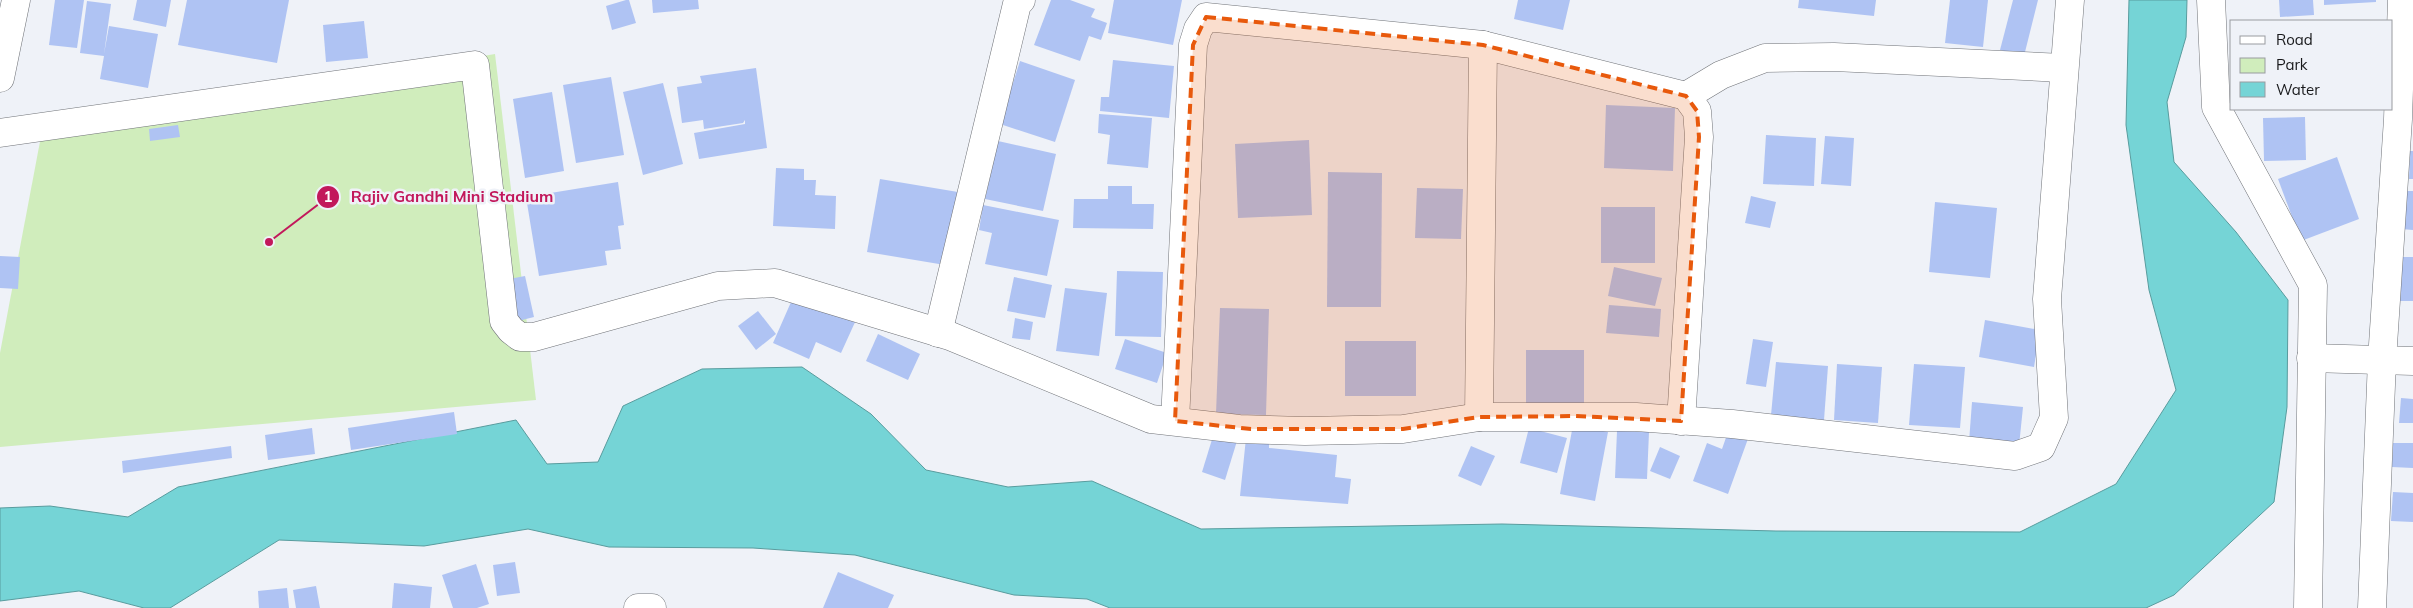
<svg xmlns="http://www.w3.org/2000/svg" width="2413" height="608" font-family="Mulish,sans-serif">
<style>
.green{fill:#d0edbc}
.water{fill:#75d4d6;stroke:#599c9e}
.building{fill:#afc3f3}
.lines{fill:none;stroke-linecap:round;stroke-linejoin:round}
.minor-casing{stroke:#707378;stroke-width:29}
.secondary-casing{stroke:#707378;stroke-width:29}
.minor{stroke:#fff;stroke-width:28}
.secondary{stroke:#fff;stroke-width:28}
.marked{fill:#e8590c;fill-opacity:0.2;stroke:#e8590c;stroke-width:4;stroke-dasharray:10 6;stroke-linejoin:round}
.leader{fill:none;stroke:#c2185b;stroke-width:2}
.callout-dot{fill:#c2185b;stroke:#eff2f8;stroke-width:2}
.mark-label{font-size:15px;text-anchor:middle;font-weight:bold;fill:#fff}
.callout-label{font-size:16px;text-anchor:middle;font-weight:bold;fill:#c2185b;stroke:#eff2f8;stroke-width:5;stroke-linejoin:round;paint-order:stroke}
</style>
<rect width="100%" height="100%" fill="#eff2f8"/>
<!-- green -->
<path class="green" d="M 495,54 L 536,400 L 0,447 L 0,353 L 42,131 Z"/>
<!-- water -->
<path class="water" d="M 2129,0 L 2187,0 L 2186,37 L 2167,102 L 2174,162 L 2236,232 L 2288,300 L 2287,407 L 2274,502 L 2174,595 L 2146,608 L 1110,608 L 1087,599 L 1014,595 L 855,555 L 753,548 L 609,547 L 528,529 L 424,546 L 279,540 L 170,608 L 144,608 L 79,591 L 0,601 L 0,508 L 50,506 L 128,517 L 178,487 L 516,420 L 547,464 L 598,462 L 623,406 L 702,369 L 802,367 L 871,414 L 926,470 L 1008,487 L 1092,481 L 1201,529 L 1502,524 L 1776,531 L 2020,532 L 2116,484 L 2176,390 L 2149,290 L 2126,125 Z"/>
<!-- building -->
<g class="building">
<path d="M 55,0 L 84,0 L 77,48 L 49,45 Z"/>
<path d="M 137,0 L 171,0 L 166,27 L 133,20 Z"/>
<path d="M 187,0 L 289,0 L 277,63 L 178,45 Z"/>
<path d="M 626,0 L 629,0 L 636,23 L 612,30 L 606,6 Z"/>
<path d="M 652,0 L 698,0 L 699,9 L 653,13 Z"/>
<path d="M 1051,0 L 1070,0 L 1095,9 L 1091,17 L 1107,23 L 1101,40 L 1089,36 L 1080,61 L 1034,45 Z"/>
<path d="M 1114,0 L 1182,0 L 1173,45 L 1108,33 Z"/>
<path d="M 1518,0 L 1570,0 L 1563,30 L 1514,19 Z"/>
<path d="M 1799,0 L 1876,0 L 1874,16 L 1798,8 Z"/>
<path d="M 1950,0 L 1988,0 L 1983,47 L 1945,43 Z"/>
<path d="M 2013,0 L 2038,0 L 2024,56 L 2000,50 Z"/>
<path d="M 2279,0 L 2313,0 L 2314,15 L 2280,17 Z"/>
<path d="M 2324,0 L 2376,0 L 2376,2 L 2324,5 Z"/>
<path d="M 87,1 L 111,4 L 104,54 L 109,26 L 158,34 L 148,88 L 100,79 L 104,56 L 80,53 Z"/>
<path d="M 364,21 L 368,58 L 326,62 L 323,25 Z"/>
<path d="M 1113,60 L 1174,66 L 1169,118 L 1100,111 L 1101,97 L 1109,97 Z"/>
<path d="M 1020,61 L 1075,80 L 1055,142 L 1000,124 Z"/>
<path d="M 756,68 L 767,148 L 699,159 L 694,133 L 745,124 L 745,120 L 743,123 L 704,129 L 703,120 L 682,123 L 677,87 L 702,83 L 700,76 Z"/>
<path d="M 611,77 L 624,155 L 576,163 L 563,85 Z"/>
<path d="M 663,83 L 683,164 L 643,175 L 623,92 Z"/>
<path d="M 552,92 L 564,171 L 525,178 L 513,99 Z"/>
<path d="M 1606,105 L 1675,108 L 1673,171 L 1604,168 Z"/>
<path d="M 1099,114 L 1152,118 L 1148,168 L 1107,164 L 1110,135 L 1098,133 Z"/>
<path d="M 2305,117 L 2306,160 L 2264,161 L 2263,118 Z"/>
<path d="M 178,125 L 180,137 L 150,141 L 149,129 Z"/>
<path d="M 1766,135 L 1816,138 L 1814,186 L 1763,184 Z"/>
<path d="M 1825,136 L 1854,138 L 1851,186 L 1821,184 Z"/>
<path d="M 1309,140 L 1312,215 L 1238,218 L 1235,144 Z"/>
<path d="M 998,141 L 1056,154 L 1043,211 L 985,199 Z"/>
<path d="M 2410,151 L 2413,151 L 2413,179 L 2409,179 Z"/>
<path d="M 2337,157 L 2359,219 L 2301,241 L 2278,179 Z"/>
<path d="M 776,168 L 804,169 L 804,180 L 816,180 L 815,195 L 836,196 L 835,229 L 773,226 Z"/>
<path d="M 1328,172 L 1382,173 L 1381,307 L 1327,307 Z"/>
<path d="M 880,179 L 958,192 L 945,265 L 867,252 Z"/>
<path d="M 618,182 L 624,225 L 618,226 L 621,249 L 605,251 L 607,265 L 539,276 L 526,197 Z"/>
<path d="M 1108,186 L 1132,186 L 1132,204 L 1154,204 L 1153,229 L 1073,228 L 1074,199 L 1108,199 Z"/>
<path d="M 1417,188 L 1463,189 L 1461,239 L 1415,238 Z"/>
<path d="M 2404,191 L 2413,191 L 2413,230 L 2401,229 Z"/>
<path d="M 1751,196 L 1776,202 L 1770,228 L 1745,223 Z"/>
<path d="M 1935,202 L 1997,208 L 1990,278 L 1929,272 Z"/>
<path d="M 983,205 L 1059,220 L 1047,276 L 985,264 L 992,233 L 979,230 Z"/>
<rect x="1601" y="207" width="54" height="56"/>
<path d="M 0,256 L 20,257 L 18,289 L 0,288 Z"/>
<path d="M 2397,257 L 2413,257 L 2413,301 L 2396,301 Z"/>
<path d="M 1614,267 L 1662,278 L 1655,306 L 1608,296 Z"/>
<path d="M 1117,271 L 1163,272 L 1161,337 L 1115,336 Z"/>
<path d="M 525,276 L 534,317 L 518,321 L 509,279 Z"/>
<path d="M 1014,277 L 1052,285 L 1045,318 L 1007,311 Z"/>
<path d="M 1065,288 L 1107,293 L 1099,356 L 1056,351 Z"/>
<path d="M 795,293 L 856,320 L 841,353 L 816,342 L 809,359 L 773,343 Z"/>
<path d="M 1609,305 L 1661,309 L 1659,337 L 1606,333 Z"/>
<path d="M 1220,308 L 1269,309 L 1266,415 L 1216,414 Z"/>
<path d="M 758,311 L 776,334 L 756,350 L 738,326 Z"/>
<path d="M 1015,318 L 1033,322 L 1030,340 L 1012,338 Z"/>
<path d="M 1985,320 L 2040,330 L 2034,367 L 1979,357 Z"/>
<path d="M 878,334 L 920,354 L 908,380 L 866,361 Z"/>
<path d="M 1125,339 L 1167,353 L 1157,383 L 1115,369 Z"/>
<path d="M 1753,339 L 1773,342 L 1766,387 L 1746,384 Z"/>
<rect x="1345" y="341" width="71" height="55"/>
<path d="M 1526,350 L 1584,350 L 1584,405 L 1526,406 Z"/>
<path d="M 1776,362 L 1828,366 L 1824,420 L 1771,415 Z"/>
<path d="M 1837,364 L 1882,367 L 1878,423 L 1834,420 Z"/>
<path d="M 1914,364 L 1965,367 L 1960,428 L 1909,425 Z"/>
<path d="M 2401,398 L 2413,399 L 2413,423 L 2399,423 Z"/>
<path d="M 1972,402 L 2023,407 L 2019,446 L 1969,442 Z"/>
<path d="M 454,412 L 457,434 L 351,450 L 348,428 Z"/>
<path d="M 1573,425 L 1608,432 L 1595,501 L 1560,494 Z"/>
<path d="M 312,428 L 315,454 L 268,460 L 265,435 Z"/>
<path d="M 1529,428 L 1567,438 L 1557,473 L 1520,463 Z"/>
<path d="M 1729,429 L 1749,436 L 1728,494 L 1693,481 L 1707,443 L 1722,449 Z"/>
<path d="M 1617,431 L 1649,432 L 1647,479 L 1615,478 Z"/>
<path d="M 1214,433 L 1237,441 L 1225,480 L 1202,472 Z"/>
<path d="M 1246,438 L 1269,440 L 1269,448 L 1337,455 L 1335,477 L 1351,479 L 1348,504 L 1240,496 Z"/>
<path d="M 2393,443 L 2413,443 L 2413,468 L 2392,467 Z"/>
<path d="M 231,446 L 232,458 L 123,473 L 122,461 Z"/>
<path d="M 1471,446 L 1495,456 L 1481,486 L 1458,476 Z"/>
<path d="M 1660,447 L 1680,456 L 1670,479 L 1650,471 Z"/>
<path d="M 2393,492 L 2413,493 L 2413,522 L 2391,521 Z"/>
<path d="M 515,562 L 520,593 L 497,596 L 493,565 Z"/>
<path d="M 476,564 L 489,604 L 477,608 L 453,608 L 442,575 Z"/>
<path d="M 838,572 L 894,595 L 888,608 L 823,608 Z"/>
<path d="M 394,583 L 432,587 L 430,608 L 392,608 Z"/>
<path d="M 316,586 L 320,608 L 296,608 L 293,590 Z"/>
<path d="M 287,588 L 289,608 L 259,608 L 258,591 Z"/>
</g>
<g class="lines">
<!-- minor casing -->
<g class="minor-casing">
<g id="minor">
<path d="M 2211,0 L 2216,107 L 2313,285 L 2308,608"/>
<path d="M 1483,45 L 1686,96 L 1697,111 L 1699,137 L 1681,421"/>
<path d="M 1686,96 L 1721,75 L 1765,58 L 1834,57 L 2063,68"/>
<path d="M 0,133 L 475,65 L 504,321 L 511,330 L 520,337 L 534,337 L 718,286 L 775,283 L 950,336 L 1151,419 L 1239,429 L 1305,431 L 1403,429 L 1479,417 L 1636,417 L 1732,424 L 2015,456 L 2041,447 L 2054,418 L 2047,299 L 2070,0"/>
<path d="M 938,333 L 1017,4 L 1021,0"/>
<path d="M 2311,358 L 2413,361"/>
<path d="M 1175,421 L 1193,45 L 1198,29 L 1206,17 L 1483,45 L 1479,417"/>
<path d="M 638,608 L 652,608"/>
<path d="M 2372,608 L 2382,360 L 2398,119 L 2402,0"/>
</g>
</g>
<!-- secondary casing -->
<g class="secondary-casing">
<path id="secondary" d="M 0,78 L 16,0"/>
</g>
<!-- minor -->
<use href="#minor" class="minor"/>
<!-- secondary -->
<use href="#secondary" class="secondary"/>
</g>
<!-- marked area -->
<path class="marked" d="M 1206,17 L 1483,45 L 1686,96 L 1697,111 L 1699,137 L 1681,421 L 1574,416 L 1479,417 L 1403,429 L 1251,429 L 1175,421 L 1193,45 Z"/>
<!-- callouts -->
<path class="leader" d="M269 242L328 197"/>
<g class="callout-dot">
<circle cx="269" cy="242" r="5"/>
<circle cx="328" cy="197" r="12"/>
</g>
<g class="mark-label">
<text x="328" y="202">1</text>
</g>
<g class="callout-label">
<text x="452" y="202">Rajiv Gandhi Mini Stadium</text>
</g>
<!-- legend -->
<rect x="2230" y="20" width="162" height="90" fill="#eff2f8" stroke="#999ba0"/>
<rect x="2240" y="36" width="25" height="8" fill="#ffffff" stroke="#999ba0"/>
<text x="2276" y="45" font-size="15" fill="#18191b">Road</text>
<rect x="2240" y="58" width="25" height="15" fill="#d0edbc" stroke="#999ba0"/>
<text x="2276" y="70" font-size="15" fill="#18191b">Park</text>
<rect x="2240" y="82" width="25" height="15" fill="#75d4d6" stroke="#999ba0"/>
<text x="2276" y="95" font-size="15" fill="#18191b">Water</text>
</svg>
